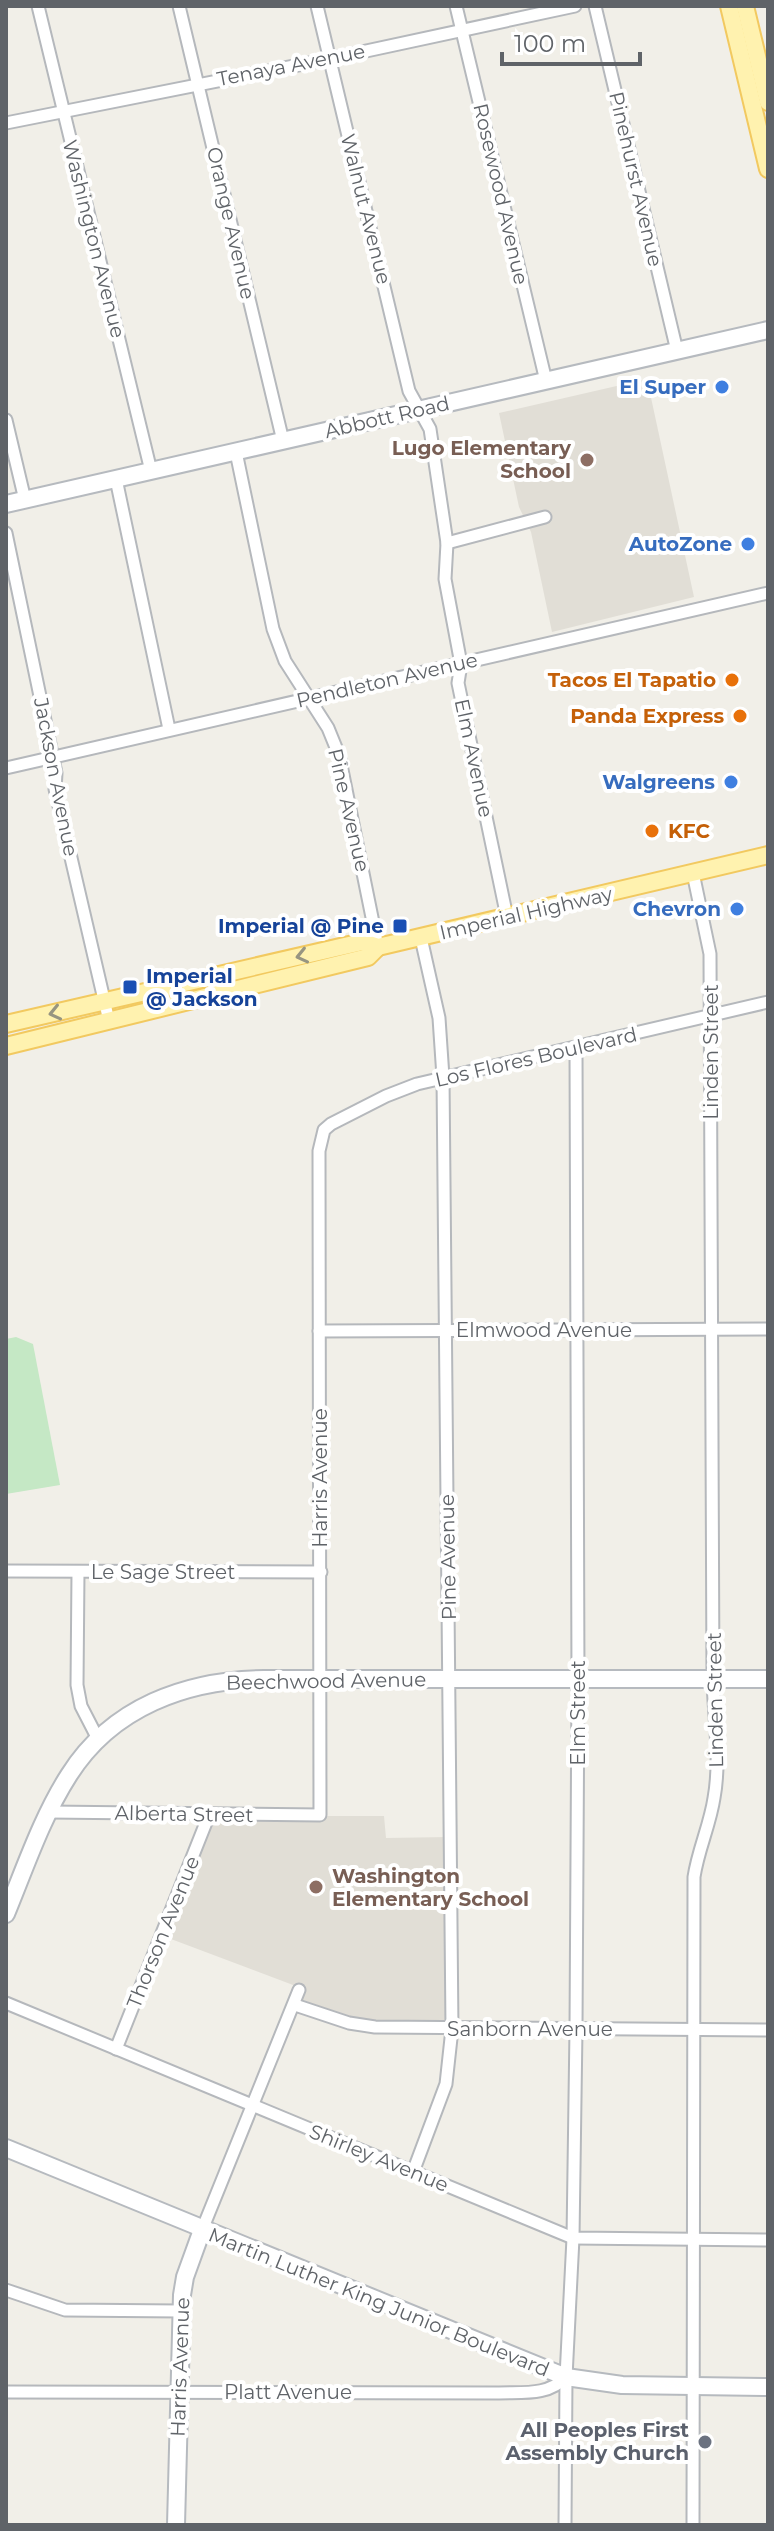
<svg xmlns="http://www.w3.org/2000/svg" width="774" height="2531" font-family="Montserrat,sans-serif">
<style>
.education{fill:#e1ded6}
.garden{fill:#c5e8c5}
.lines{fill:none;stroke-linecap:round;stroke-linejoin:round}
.street-casing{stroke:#b5b8bc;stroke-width:15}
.secondary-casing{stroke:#b6babf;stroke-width:20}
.primary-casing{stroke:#f2c960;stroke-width:20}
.street{stroke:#fff;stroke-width:11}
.secondary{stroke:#fff;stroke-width:16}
.primary{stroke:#fff2af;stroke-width:16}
.oneway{stroke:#979581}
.shop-dot{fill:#3f7fe0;stroke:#fff;stroke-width:3}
.education-dot{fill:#8d6e63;stroke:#fff;stroke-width:3}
.food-dot{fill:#e8710a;stroke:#fff;stroke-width:3}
.transit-dot{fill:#1a4fb4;stroke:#fff;stroke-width:3}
.worship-dot{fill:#6b7280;stroke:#fff;stroke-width:3}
.labels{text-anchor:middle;stroke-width:8;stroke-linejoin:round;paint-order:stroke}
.street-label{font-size:20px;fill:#5f6368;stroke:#fff}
.shop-label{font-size:20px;font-weight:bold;fill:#366cbe;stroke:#fff;text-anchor:end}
.education-label{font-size:20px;font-weight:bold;fill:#785e54;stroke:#fff;text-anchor:end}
.food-label{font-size:20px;font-weight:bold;fill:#c56008;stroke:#fff;text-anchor:end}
.transit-label{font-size:20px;font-weight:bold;fill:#164399;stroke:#fff;text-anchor:end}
.worship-label{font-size:20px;font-weight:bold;fill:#5b616d;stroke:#fff;text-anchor:end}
</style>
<rect width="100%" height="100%" fill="#f1efe8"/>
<!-- education -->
<g class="education">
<path d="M 647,379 L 694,597 L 552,632 L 531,532 L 519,507 L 499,413 Z"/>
<path d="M 210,1816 L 384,1816 L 386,1838 L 449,1837 L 450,2027 L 375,2026 L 296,2004 L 301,1988 L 163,1936 Z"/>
</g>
<!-- garden -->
<path class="garden" d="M 16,1337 L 33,1344 L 60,1485 L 6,1494 L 6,1339 Z"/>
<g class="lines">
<!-- street casing -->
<g class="street-casing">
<g id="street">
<path d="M 38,6 L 151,471"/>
<path d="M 179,6 L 283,441"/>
<path d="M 317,6 L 409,391 L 430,429 L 447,543 L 445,579 L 461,664 L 458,683 L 507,917"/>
<path d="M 456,6 L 546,381"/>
<path d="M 595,6 L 677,351"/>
<path d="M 6,123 L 329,59 L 575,6"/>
<path d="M 6,420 L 25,500"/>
<path d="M 236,452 L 273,629 L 285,661 L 328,728 L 339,755 L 378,947"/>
<path d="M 116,479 L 169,729"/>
<path d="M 6,533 L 56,773 L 55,789 L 109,1021"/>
<path d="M 447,543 L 545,517"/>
<path d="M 6,768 L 768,593"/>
<path d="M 319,1331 L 768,1329"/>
<path d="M 6,1571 L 321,1572"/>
<path d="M 78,1572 L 77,1685 L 81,1706 L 98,1739"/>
<path d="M 49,1812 L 320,1815 L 319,1151 L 324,1130 L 331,1124 L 386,1096 L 417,1084 L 768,1002"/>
<path d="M 6,2003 L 573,2238 L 768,2240"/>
<path d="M 295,2005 L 349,2023 L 375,2027 L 768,2030"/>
<path d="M 116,2049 L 209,1815"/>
<path d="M 413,2172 L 446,2084 L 452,2029 L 443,1077 L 439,1018 L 421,938"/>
<path d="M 202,2230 L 299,1990"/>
<path d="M 6,2290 L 65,2310 L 180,2311"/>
<path d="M 6,2392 L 499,2393 C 523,2392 548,2396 566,2377"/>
<path d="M 565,2525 L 566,2377 L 573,2238 L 576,2029 L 578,1680 L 576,1048"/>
<path d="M 693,2525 L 694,1877 C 698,1850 710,1825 714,1798 C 721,1760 714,1718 713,1680 L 710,954 L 693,873"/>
</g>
</g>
<!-- secondary casing -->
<g class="secondary-casing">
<g id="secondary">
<path d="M 6,504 L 768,330"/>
<path d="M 6,1914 C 25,1868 42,1817 69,1775 C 112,1707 186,1680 264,1679 L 768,1679"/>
<path d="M 6,2148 L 566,2377 L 622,2385 L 768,2387"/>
<path d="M 176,2525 L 182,2295 L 185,2277 L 202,2230"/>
</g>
</g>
<!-- primary casing -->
<g class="primary-casing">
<g id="primary">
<path d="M 729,6 L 768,169"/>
<path d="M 745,6 L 768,102"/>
<path d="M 6,1024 L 362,942 L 378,947 L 768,855"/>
<path d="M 6,1046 L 368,957 L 378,947"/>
</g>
</g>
<!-- street -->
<use href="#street" class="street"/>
<!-- secondary -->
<use href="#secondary" class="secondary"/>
<!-- primary -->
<use href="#primary" class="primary"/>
</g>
<!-- one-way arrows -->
<defs><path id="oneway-chevron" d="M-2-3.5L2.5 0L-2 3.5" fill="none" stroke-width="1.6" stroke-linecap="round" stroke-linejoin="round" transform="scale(2)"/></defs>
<g class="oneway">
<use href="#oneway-chevron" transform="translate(302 956) rotate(167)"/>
<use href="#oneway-chevron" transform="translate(55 1013) rotate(167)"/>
</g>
<!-- markers -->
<g class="shop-dot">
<circle cx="722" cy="387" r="8"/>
<circle cx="748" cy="544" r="8"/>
<circle cx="731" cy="782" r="8"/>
<circle cx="737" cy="909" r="8"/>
</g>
<g class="education-dot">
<circle cx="587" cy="460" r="8"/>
<circle cx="316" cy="1887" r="8"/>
</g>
<g class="food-dot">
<circle cx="732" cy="680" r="8"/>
<circle cx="740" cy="716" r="8"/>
<circle cx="652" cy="831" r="8"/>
</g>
<g class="transit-dot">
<rect x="392" y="918" width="16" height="16" rx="4"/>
<rect x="122" y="979" width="16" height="16" rx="4"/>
</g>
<circle class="worship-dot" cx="705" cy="2442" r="8"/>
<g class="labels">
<!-- street labels -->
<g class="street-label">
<text transform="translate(291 65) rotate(-11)" y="7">Tenaya Avenue</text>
<text transform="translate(636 179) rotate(77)" y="7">Pinehurst Avenue</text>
<text transform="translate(501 194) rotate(77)" y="7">Rosewood Avenue</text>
<text transform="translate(366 209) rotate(76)" y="7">Walnut Avenue</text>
<text transform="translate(231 223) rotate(77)" y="7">Orange Avenue</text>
<text transform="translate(94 239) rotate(76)" y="7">Washington Avenue</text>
<text transform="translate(387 417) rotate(-13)" y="7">Abbott Road</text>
<text transform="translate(387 680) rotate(-13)" y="7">Pendleton Avenue</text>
<text transform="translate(474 758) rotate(78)" y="7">Elm Avenue</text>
<text transform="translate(56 777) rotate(79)" y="7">Jackson Avenue</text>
<text transform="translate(349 810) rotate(77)" y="7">Pine Avenue</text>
<text transform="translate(526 913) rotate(-13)" y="7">Imperial Highway</text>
<text transform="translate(711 1052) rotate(-90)" y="7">Linden Street</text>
<text transform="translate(536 1057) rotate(-13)" y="7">Los Flores Boulevard</text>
<text x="544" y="1337">Elmwood Avenue</text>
<text transform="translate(320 1478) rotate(-90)" y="7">Harris Avenue</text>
<text transform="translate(448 1557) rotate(-91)" y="7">Pine Avenue</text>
<text x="163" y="1579">Le Sage Street</text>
<text transform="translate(326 1681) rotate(-1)" y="7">Beechwood Avenue</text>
<text transform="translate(715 1700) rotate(-91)" y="7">Linden Street</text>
<text transform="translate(578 1713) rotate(-90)" y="7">Elm Street</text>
<text transform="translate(184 1814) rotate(1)" y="7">Alberta Street</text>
<text transform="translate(163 1932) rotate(-68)" y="7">Thorson Avenue</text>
<text x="530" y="2036">Sanborn Avenue</text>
<text transform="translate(379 2158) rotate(22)" y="7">Shirley Avenue</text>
<text transform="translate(379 2302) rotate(22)" y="7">Martin Luther King Junior Boulevard</text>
<text transform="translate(180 2367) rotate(-88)" y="7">Harris Avenue</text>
<text x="288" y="2399">Platt Avenue</text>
</g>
<!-- shop labels -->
<g class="shop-label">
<text x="706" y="394">El Super</text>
<text x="732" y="551">AutoZone</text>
<text x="715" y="789">Walgreens</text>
<text x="721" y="916">Chevron</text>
</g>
<!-- education labels -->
<g class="education-label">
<text x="571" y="455">Lugo Elementary<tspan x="571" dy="23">School</tspan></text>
<text x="332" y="1883" text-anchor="start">Washington<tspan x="332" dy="23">Elementary School</tspan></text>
</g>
<!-- food labels -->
<g class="food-label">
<text x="716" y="687">Tacos El Tapatio</text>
<text x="724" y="723">Panda Express</text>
<text x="668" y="838" text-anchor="start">KFC</text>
</g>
<!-- transit labels -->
<g class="transit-label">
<text x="384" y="933">Imperial @ Pine</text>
<text x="146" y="983" text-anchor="start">Imperial<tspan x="146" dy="23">@ Jackson</tspan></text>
</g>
<!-- worship labels -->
<g class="worship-label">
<text x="689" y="2437">All Peoples First<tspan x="689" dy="23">Assembly Church</tspan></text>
</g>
</g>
<!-- border -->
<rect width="774" height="2531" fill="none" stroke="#5f6368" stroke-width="16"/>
<!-- scale -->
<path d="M502 52v12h138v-12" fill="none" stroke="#5f6368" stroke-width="4"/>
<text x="514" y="52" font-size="24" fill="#5f6368" stroke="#ffffff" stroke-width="6" paint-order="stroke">100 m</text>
</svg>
